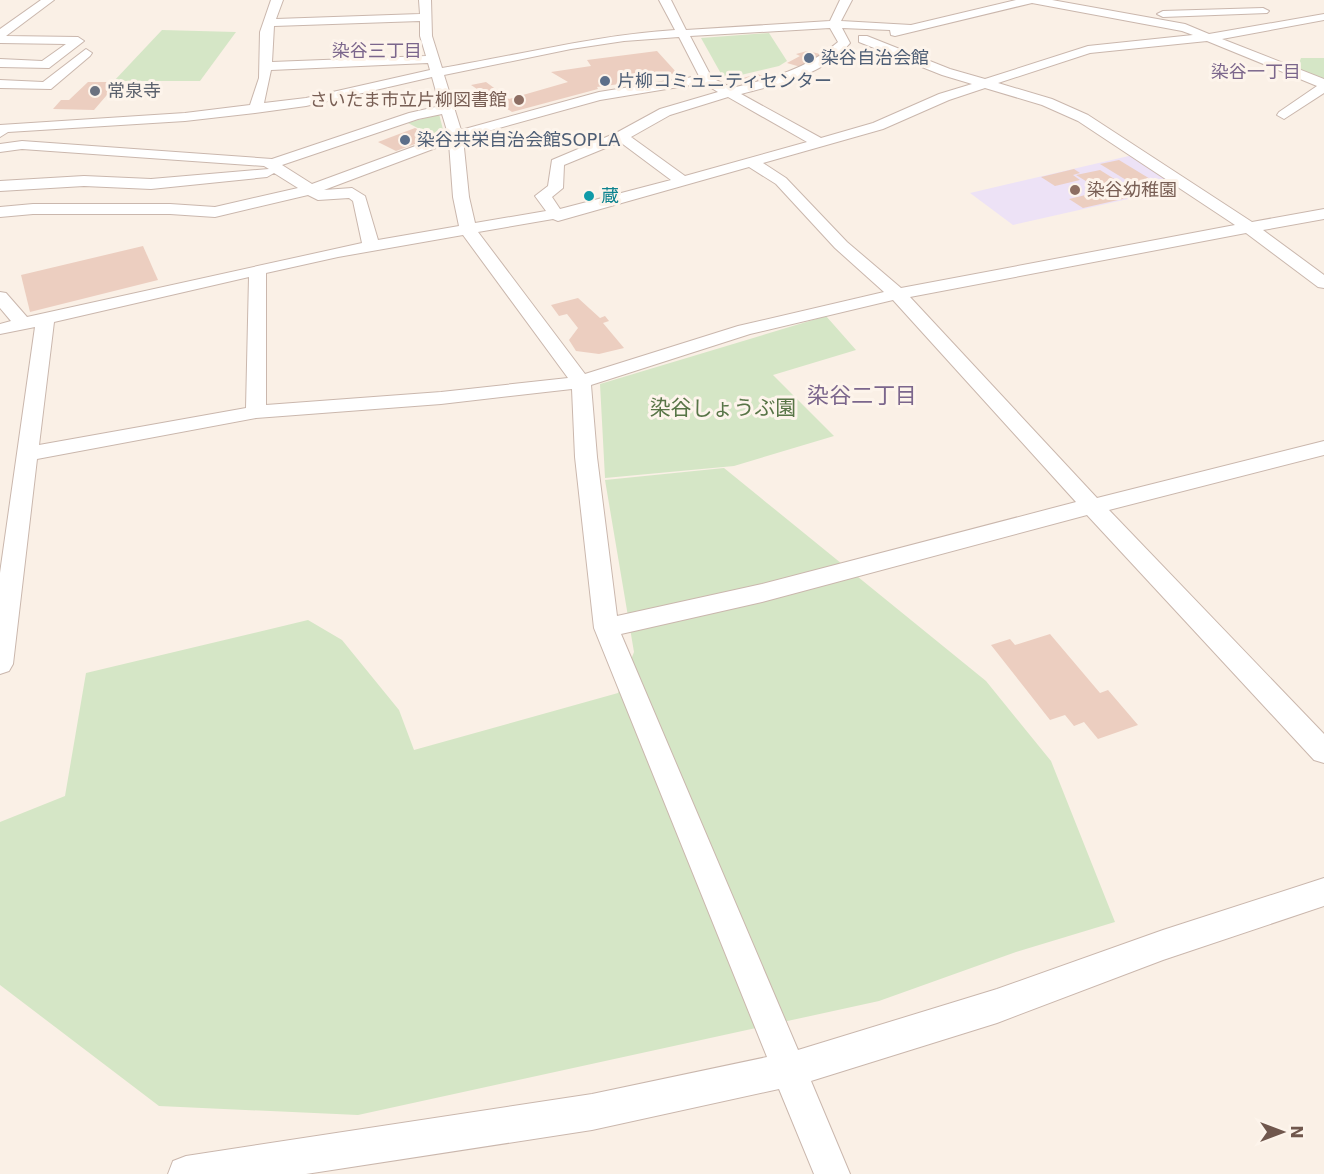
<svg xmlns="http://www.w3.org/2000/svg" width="1324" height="1174" font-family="'DejaVu Sans','Noto Sans JP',sans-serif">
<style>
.education{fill:#ede2f6}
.green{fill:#d5e6c6}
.building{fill:#eccec0}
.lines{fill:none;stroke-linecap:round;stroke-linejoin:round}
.minor-casing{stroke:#cab7ad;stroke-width:2}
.minor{fill:#fff;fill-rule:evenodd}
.service-dot{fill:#5c6f8a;stroke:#fdf4eb;stroke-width:2}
.worship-dot{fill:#6b7280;stroke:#fdf4eb;stroke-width:2}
.education-dot{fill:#8d6e63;stroke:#fdf4eb;stroke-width:2}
.culture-dot{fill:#0f9aa8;stroke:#fdf4eb;stroke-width:2}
.labels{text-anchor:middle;stroke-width:6;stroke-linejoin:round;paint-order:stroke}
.far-neighbourhood-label{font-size:18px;fill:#7b668c;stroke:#fdf4eb}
.far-service-label{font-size:18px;fill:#4e5e75;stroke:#fdf4eb;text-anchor:start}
.far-worship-label{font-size:18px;fill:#5b616d;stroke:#fdf4eb;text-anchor:start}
.far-education-label{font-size:18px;fill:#785e54;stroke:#fdf4eb;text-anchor:end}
.far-culture-label{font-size:18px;fill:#0d838f;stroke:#fdf4eb;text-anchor:start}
.park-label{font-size:21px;fill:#587547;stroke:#fdf4eb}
.neighbourhood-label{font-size:22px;fill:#7b668c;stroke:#fdf4eb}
</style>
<rect width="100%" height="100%" fill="#faf0e6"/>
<!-- education -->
<path class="education" d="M 1133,155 L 1181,187 L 1013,225 L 970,193 Z"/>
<!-- green -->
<g class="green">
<path d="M 162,30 L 236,32 L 200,81 L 114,81 Z"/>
<path d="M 769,33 L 787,61 L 779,66 L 724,79 L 701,38 Z"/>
<path d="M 1301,58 L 1324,58 L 1324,80 L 1297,69 Z"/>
<path d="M 439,114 L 445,137 L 439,139 L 408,123 Z"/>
<path d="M 826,316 L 856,350 L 773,375 L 834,436 L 734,466 L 605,478 L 600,384 Z"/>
<path d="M 724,468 L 986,681 L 1051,761 L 1115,922 L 1016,952 L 879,1001 L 358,1115 L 159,1106 L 0,985 L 0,822 L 65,796 L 86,673 L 308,620 L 342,640 L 399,710 L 414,750 L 618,693 L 634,652 L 605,480 Z"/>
</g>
<!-- building -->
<g class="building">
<path d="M 657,51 L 677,73 L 649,78 L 650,80 L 597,87 L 598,89 L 512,112 L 471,85 L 486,82 L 509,99 L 568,82 L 551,72 L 591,66 L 587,60 Z"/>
<path d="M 807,51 L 825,55 L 804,68 L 787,63 L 800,56 L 796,54 Z"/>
<path d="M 757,74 L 771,78 L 745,85 L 736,80 Z"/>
<path d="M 88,82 L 118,82 L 94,110 L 53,109 L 61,100 L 69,100 Z"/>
<path d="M 415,128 L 434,137 L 396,151 L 378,142 Z"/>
<path d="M 1119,160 L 1165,188 L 1141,194 L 1126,184 L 1131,183 L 1100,164 Z"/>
<path d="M 1074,169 L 1080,173 L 1073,175 L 1080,180 L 1055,186 L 1041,177 Z"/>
<path d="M 1100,170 L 1140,195 L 1083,208 L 1069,199 L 1102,191 L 1076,175 Z"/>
<path d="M 143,246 L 158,280 L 30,312 L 21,275 Z"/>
<path d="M 578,298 L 600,318 L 605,316 L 609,321 L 603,323 L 624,348 L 599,354 L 576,351 L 569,340 L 578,328 L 567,314 L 559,316 L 551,305 Z"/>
<path d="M 1050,634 L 1100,693 L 1108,690 L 1138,725 L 1098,739 L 1084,722 L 1074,726 L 1065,715 L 1050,720 L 991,645 L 1010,639 L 1015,645 Z"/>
</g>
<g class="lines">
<!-- minor casing -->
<g class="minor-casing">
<g id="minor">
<path d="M 41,0 L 54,0 L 6,36 L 78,37 L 84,41 L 49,68 L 0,67 L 0,59 L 42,61 L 66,44 L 0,43 L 0,29 Z"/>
<path d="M 271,0 L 283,0 L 276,19 L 420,14 L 419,0 L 431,0 L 432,36 L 442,68 C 520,55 596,35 675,30 L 659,0 L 671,0 L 686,30 L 830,21 L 840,0 L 852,0 L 841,21 L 911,25 L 1016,0 L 1052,0 L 1185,24 L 1209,34 L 1324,14 L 1324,20 L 1222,39 L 1324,79 L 1324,93 L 1284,119 L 1277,115 L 1279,112 L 1317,86 L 1207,41 L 1090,53 L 998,83 L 1052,99 L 1088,115 L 1252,222 L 1324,209 L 1324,219 L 1263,230 L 1324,275 L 1324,288 L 1318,287 L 1246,233 L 910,297 L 1097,498 L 1324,441 L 1324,455 L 1109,510 L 1324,734 L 1324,763 L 1314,760 L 1087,515 L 762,602 L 621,634 L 798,1050 L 997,989 L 1163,930 L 1324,878 L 1324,906 L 1163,960 L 997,1023 L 811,1081 L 850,1174 L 814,1174 L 779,1089 L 592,1130 L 306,1174 L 168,1174 L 173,1161 L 186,1156 L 592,1094 L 767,1057 L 594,628 L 575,457 L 572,389 L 441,404 L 256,418 L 37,459 L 13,664 L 9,671 L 0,674 L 0,573 L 35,327 L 0,334 L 0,324 L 11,321 L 0,308 L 0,292 L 6,293 L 27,317 L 362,243 L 353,201 L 349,198 L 318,200 L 308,195 L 215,217 L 170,214 L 33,214 L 0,217 L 0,207 L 33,204 L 170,204 L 215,207 L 298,188 L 274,173 L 267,177 L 151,189 L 84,186 L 0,191 L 0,181 L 84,176 L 151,179 L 269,169 L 264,166 L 22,149 L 0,152 L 0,144 L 22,141 L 272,159 L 409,113 L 440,106 L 432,77 L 306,106 L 255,113 L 185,121 L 8,132 L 0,137 L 0,125 L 185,113 L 250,105 L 259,78 L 260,32 ZM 1032,3 L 1182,31 L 1193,35 L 1088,46 L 985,79 L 950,69 L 867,36 L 859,36 L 859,42 L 942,75 L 972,84 L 939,94 L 873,123 L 821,138 L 741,94 C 779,84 824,75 850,43 L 842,28 L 890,30 L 891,35 L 895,36 ZM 420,21 L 420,36 L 426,56 L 272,62 L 274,26 ZM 830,28 L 838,42 C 807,69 770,79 732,88 L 712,78 L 690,36 ZM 679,37 L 699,76 L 599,92 L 461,130 L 444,75 L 571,49 L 624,41 ZM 428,63 L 430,70 L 306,98 L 264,103 L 271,70 ZM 703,83 L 718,92 L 660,109 L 616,133 L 552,160 L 548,186 L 535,196 L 546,211 L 475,223 L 469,197 L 463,138 L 600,100 ZM 985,88 L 1042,105 L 1078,121 L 1235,225 L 901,288 L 847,242 L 786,178 L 763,163 L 883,129 L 949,100 ZM 728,97 L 807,142 L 685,176 L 631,137 L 670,115 ZM 442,114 L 448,134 L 312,184 L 282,165 L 418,119 ZM 620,142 L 671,180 L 560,209 L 552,197 L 563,188 L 564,165 ZM 449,143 L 453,197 L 459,226 L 378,240 L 365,196 L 352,188 L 324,190 ZM 749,167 L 776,184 L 835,248 L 884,292 L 738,326 L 585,374 L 478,232 L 553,219 L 558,221 ZM 463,235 L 568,378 L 441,392 L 266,405 L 266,273 L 338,257 ZM 249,277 L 246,408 L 39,445 L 54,322 ZM 893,300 L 1076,502 L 762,584 L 617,616 L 597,457 L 591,385 L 750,334 Z"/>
<path d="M 1263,8 L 1269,11 L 1267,13 L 1163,17 L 1157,14 L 1163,11 Z"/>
<path d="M 86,49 L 92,53 L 90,56 L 51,89 L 0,88 L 0,80 L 43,82 Z"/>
</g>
</g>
<!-- minor -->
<use href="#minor" class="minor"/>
</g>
<!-- markers -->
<g class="service-dot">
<circle cx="809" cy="58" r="6"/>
<circle cx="605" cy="81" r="6"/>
<circle cx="405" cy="140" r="6"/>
</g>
<circle class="worship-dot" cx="95" cy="91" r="6"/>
<g class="education-dot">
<circle cx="519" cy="100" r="6"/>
<circle cx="1075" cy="190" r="6"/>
</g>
<circle class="culture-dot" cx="589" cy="196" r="6"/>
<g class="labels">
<!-- far-neighbourhood labels -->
<g class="far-neighbourhood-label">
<text x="377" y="57">染谷三丁目</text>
<text x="1256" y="78">染谷一丁目</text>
</g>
<!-- far-service labels -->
<g class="far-service-label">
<text x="821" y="64">染谷自治会館</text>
<text x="617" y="87">片柳コミュニティセンター</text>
<text x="417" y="146">染谷共栄自治会館SOPLA</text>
</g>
<!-- far-worship labels -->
<g class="far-worship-label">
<text x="107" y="97">常泉寺</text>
</g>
<!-- far-education labels -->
<g class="far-education-label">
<text x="507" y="106">さいたま市立片柳図書館</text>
<text x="1087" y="196" text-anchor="start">染谷幼稚園</text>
</g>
<!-- far-culture labels -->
<g class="far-culture-label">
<text x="601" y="202">蔵</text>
</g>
<!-- park labels -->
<g class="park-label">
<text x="723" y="415">染谷しょうぶ園</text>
</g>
<!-- neighbourhood labels -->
<g class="neighbourhood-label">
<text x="862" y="403">染谷二丁目</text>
</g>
</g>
<!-- north arrow -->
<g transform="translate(1282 1132) rotate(90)" stroke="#fdf4eb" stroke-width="4.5" paint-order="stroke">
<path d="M0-4.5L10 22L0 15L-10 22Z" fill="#70574d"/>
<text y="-9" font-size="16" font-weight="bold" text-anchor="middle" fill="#70574d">N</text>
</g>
</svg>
